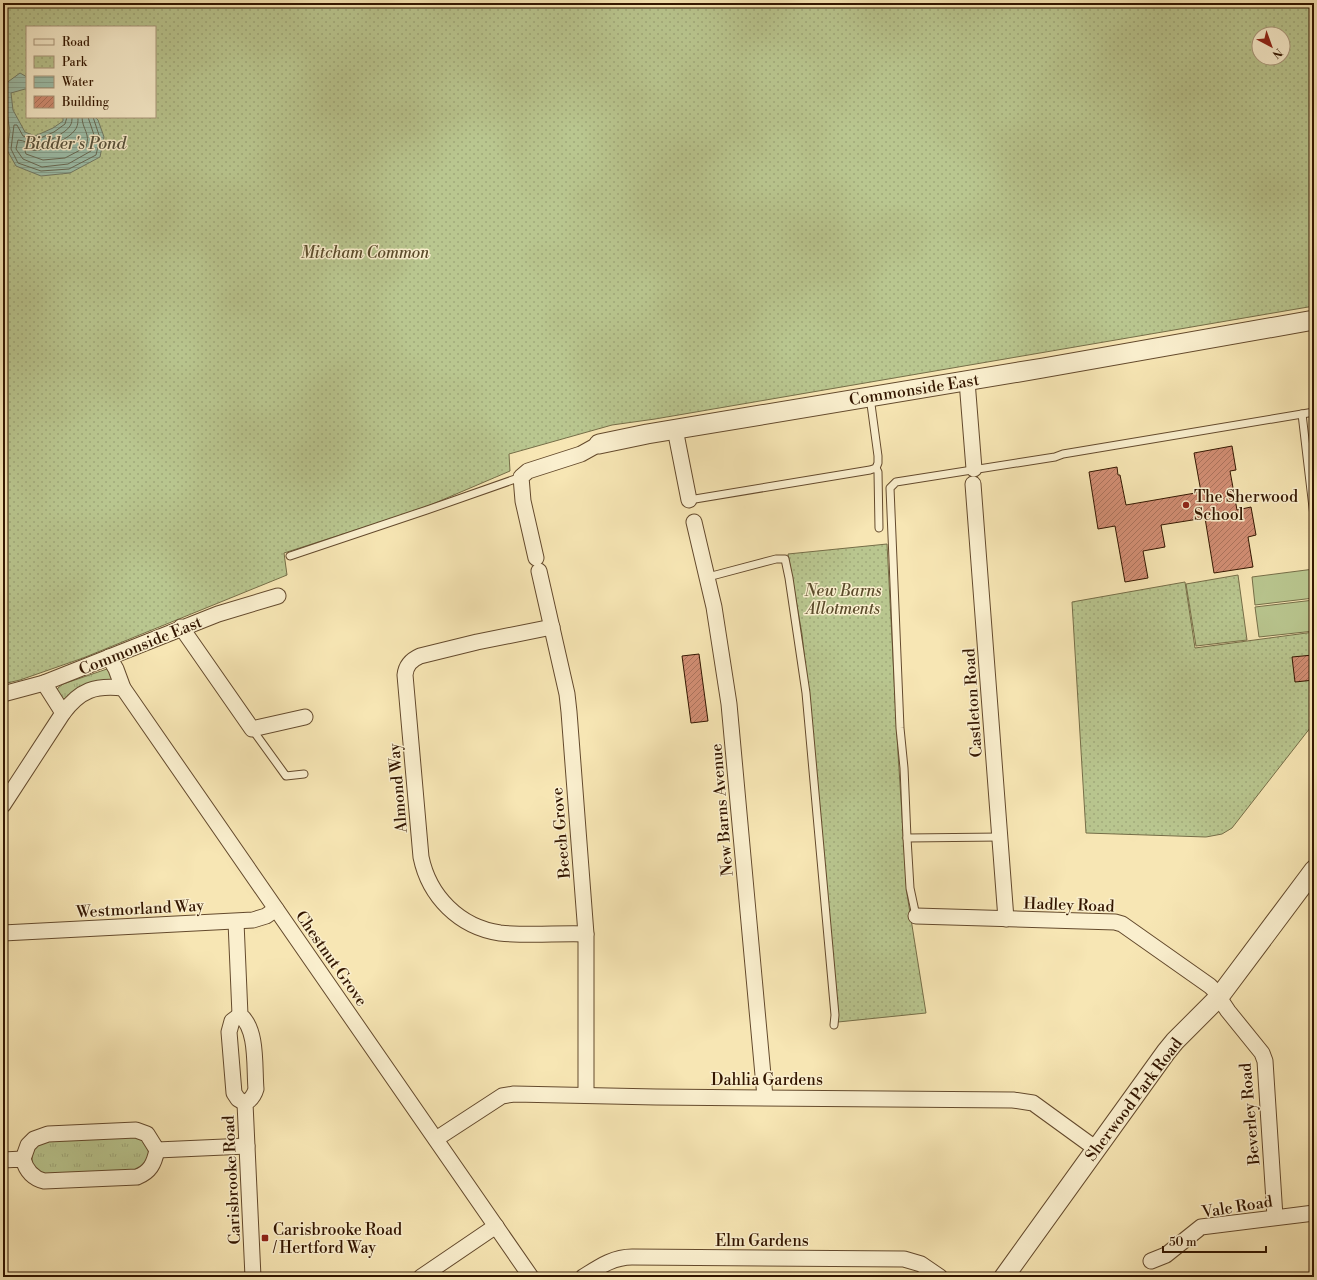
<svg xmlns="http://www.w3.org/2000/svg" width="1317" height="1280" font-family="'Libre Bodoni',serif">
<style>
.grass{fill:url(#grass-tufts);stroke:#766e48}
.park{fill:url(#park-dots);stroke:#766e48;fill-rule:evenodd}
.pitch{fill:#b9c68f;stroke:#766e48}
.water{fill:url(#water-rules);stroke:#737c67}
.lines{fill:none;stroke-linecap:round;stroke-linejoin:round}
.shore{stroke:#686b56;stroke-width:1}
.building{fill:url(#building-hatch);stroke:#331600}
.service-casing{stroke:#644a2d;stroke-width:9}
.minor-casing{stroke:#644a2d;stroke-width:17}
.tertiary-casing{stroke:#644a2d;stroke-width:21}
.service{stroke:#faefce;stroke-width:7}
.minor{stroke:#faefce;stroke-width:15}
.tertiary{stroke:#faefce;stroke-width:19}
.poi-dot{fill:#8f2418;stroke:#faefce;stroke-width:1.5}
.labels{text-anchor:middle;stroke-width:3;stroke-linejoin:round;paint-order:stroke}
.park-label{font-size:16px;font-style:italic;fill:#5b4b2b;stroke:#faefce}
.street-label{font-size:16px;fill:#331600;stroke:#faefce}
.poi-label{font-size:16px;fill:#331600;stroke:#faefce;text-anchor:start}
.water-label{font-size:17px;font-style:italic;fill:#58523c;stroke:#faefce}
</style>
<defs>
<pattern id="grass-tufts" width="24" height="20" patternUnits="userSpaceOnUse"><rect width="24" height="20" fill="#b9c68f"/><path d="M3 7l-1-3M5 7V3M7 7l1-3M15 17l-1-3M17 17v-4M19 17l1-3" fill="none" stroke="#a0a97a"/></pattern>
<pattern id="park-dots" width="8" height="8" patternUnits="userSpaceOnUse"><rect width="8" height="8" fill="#b9c68f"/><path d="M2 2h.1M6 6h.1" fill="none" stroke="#a0a97a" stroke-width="1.8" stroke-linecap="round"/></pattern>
<pattern id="water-rules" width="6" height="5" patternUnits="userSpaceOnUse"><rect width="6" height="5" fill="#9dc0ac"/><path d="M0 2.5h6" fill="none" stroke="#88a492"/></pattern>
<pattern id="building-hatch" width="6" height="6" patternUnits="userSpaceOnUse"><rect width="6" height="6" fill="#d28e74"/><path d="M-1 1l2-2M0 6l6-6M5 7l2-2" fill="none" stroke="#ab735d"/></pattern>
</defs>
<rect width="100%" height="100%" fill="#f7e6b4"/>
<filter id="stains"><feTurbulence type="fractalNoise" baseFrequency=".005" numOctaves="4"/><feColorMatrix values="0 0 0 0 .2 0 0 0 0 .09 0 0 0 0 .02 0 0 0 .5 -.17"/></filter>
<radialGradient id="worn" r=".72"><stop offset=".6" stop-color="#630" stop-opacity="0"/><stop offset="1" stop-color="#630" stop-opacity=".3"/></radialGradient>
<!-- grass -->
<g class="grass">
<path d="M 107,669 L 111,671 L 112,679 L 109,682 L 71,695 L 65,699 L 61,699 L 56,692 L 58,688 L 63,684 Z"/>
<path d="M 134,1135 L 147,1143 C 150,1158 149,1159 140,1171 L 45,1176 L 32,1166 L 32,1150 L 41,1141 Z"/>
</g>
<!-- park -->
<g class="park">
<path d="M 3,3 L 1314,3 L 1314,306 L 655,419 L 612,425 L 509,454 L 510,471 L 421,509 L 284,553 L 287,575 L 83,658 L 20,680 L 3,684 ZM 27,27 L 155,27 L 155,117 L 27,117 ZM 1259,34 L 1283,34 L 1283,58 L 1259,58 Z"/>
<path d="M 887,544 L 898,753 L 907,894 L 926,1013 L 838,1022 L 812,727 L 802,634 L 788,554 Z"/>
<path d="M 1238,575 L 1247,640 L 1196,646 L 1186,584 Z"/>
<path d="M 1185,582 L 1195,648 L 1314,632 L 1314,723 L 1232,828 L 1222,834 L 1206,837 L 1086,833 L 1072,602 Z"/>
</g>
<!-- pitch -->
<g class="pitch">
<path d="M 1314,569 L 1314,598 L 1255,605 L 1252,577 Z"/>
<path d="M 1314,600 L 1314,631 L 1259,637 L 1255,607 Z"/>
</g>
<!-- water -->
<path class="water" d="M 20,73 L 27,77 L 27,89 L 25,89 L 11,93 L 13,110 L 25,132 L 35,136 L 53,128 L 63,121 L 63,117 L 95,117 L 98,120 L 104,137 L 100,157 L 70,173 L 41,176 L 16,166 L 7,150 L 10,131 L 6,108 L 5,84 Z"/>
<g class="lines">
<!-- shore -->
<g class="shore">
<path d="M 67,117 L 65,124 L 54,132 L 36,140 L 23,136 L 17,125 L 14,125 L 11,149 L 18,163 L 41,171 L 69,169 L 96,155 L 100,138 L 93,117"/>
<path d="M 72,117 C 72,120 72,123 70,126 C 66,133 44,144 36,145 C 30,145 24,140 18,140 L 16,149 L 23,159 L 42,167 L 68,164 L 91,151 L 95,138 L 88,117"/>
<path d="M 78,117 C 78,122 78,126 75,130 C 70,138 48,148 39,150 C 34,151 30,150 26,149 L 25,151 L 26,154 L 43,160 L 65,158 L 86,147 C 91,134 82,129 82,117"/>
</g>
</g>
<!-- building -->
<g class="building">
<path d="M 1232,446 L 1236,470 L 1230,471 L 1237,510 L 1251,507 L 1256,535 L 1248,537 L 1253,567 L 1214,573 L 1205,518 L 1161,525 L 1165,547 L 1143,551 L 1148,578 L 1125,582 L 1115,526 L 1098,529 L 1089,472 L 1117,467 L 1118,475 L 1120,475 L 1126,505 L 1201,492 L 1194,453 Z"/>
<path d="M 699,654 L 708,721 L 691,723 L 682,656 Z"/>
<path d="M 1313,655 L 1314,680 L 1295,682 L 1292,657 Z"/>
</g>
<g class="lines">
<!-- service casing -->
<g class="service-casing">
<g id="service">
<path d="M 1302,414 L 1314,516"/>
<path d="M 876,468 L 878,472 L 879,528"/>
<path d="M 689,500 L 870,470 L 876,468 L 878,463 L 878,456 L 870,397"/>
<path d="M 290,556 L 427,510 L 521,477"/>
<path d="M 708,577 L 776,559 L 785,559 L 789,578 L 806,693 L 835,1015 L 834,1025"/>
<path d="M 252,729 L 286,776 L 304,774"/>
<path d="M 1001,837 L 907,838 L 904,768 L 900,728 L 890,488 L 896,482 L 1055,457 L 1063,454 L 1314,412"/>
<path d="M 907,838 L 910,888 L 916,916"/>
</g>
</g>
<!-- minor casing -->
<g class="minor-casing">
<g id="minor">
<path d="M 967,381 L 974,469"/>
<path d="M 675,429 L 689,500"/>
<path d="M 973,484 L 1006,919"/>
<path d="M 694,522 L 714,607 L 729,704 L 765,1097"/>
<path d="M 536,558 L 523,501 L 521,477 L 528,471 L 581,454 L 599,444"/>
<path d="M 539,571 L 567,694 L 569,712 L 586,934 L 586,1095"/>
<path d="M 181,627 L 252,729 L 305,717"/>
<path d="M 552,627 L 477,642 L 420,656 C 411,660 406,665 405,675 L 421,857 C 429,896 459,927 500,933 C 528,936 558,933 586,934"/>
<path d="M 109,657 L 116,669 L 123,688 L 531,1277"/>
<path d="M 3,694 L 44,683 L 218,614 L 278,596"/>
<path d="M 63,713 C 80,690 95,685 123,688"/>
<path d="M 3,805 L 63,713 L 44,683"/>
<path d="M 916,916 L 1115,922 L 1122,924 L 1210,986 L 1214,990 L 1228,1011 L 1262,1053 L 1265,1061 L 1275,1217"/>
<path d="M 236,922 L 240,1015 C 258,1029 254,1068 256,1089 C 254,1096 251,1100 245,1103 L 253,1277"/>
<path d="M 3,933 L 253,920 L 266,916 L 276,909"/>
<path d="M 240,1015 L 232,1021 L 229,1032 L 234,1093 L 238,1099 L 245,1103"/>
<path d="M 436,1139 L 502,1096 L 514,1094 L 656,1097 L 1013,1100 L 1033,1103 L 1095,1148"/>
<path d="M 23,1159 L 28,1145 L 34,1139 L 48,1134 L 136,1130 L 147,1134 L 157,1150 L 247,1146"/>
<path d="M 3,1160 L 23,1159 C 26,1170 32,1178 44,1181 L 137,1177 C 150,1172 154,1164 157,1150"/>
<path d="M 1151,1261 L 1166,1255 L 1201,1227 L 1314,1213"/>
<path d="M 421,1277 L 496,1226"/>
<path d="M 583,1277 C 599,1267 613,1257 632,1257 L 904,1259 L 921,1264 L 940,1277"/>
</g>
</g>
<!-- tertiary casing -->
<g class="tertiary-casing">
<g id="tertiary">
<path d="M 599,444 L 647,434 L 1043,368 L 1314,320"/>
<path d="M 1004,1277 L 1166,1052 L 1175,1041 L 1219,997 L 1314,870"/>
</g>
</g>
<!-- service -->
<use href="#service" class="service"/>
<!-- minor -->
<use href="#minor" class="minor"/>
<!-- tertiary -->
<use href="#tertiary" class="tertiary"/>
</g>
<!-- markers -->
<g class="poi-dot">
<circle cx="1186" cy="505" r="4"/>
<rect x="261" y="1234" width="8" height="8" rx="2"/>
</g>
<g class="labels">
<!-- park labels -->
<g class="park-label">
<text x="365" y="258">Mitcham Common</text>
<text x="843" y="596">New Barns<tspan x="843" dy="18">Allotments</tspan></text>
</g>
<!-- street labels -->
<g class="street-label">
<text transform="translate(914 389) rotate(-9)" y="6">Commonside East</text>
<text transform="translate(140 645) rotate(-22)" y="6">Commonside East</text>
<text transform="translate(972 703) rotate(-94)" y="6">Castleton Road</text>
<text transform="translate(397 788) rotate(-95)" y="6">Almond Way</text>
<text transform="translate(721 810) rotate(-95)" y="6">New Barns Avenue</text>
<text transform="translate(560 833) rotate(-95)" y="6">Beech Grove</text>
<text transform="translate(1069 904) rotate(2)" y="6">Hadley Road</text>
<text transform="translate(140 908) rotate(-3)" y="6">Westmorland Way</text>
<text transform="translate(332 958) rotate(55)" y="6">Chestnut Grove</text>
<text x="767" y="1085">Dahlia Gardens</text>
<text transform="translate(1133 1099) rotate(-53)" y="6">Sherwood Park Road</text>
<text transform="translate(1249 1114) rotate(-95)" y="6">Beverley Road</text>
<text transform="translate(231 1180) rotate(-93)" y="6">Carisbrooke Road</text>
<text transform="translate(1237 1206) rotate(-9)" y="6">Vale Road</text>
<text x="762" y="1246">Elm Gardens</text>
</g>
<!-- poi labels -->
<g class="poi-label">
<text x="1194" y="502">The Sherwood<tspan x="1194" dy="18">School</tspan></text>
<text x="273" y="1235">Carisbrooke Road<tspan x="273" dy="18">/ Hertford Way</tspan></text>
</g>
<!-- water labels -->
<g class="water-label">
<text x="75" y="149">Bidder's Pond</text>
</g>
</g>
<!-- margin -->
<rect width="1317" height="1280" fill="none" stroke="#f7e6b4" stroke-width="16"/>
<rect x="4" y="4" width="1309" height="1272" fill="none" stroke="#331600" stroke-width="2"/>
<rect x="8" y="8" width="1301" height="1264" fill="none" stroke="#331600"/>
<!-- legend -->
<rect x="26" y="26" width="130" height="92" fill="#faefce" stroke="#aa987c"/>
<rect x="34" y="39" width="20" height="6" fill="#faefce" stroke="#aa987c"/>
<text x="62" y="46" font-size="12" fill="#331600">Road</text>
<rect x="34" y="56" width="20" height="12" fill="url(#park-dots)" stroke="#aa987c"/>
<text x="62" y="66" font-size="12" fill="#331600">Park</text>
<rect x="34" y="76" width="20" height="12" fill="url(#water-rules)" stroke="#aa987c"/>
<text x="62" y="86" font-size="12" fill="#331600">Water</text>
<rect x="34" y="96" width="20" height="12" fill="url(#building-hatch)" stroke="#aa987c"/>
<text x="62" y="106" font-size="12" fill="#331600">Building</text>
<!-- north arrow -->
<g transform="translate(1271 46) rotate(139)"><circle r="19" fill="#faefce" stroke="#aa987c"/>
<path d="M0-3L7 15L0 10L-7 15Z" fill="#8f2418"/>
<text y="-6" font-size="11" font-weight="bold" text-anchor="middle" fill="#331600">N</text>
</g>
<!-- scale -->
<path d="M1163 1246v6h103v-6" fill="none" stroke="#331600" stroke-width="2"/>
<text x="1169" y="1246" font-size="12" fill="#331600" stroke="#faefce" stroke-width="3" paint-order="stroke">50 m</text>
<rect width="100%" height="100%" filter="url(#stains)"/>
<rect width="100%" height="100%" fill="url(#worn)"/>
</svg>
